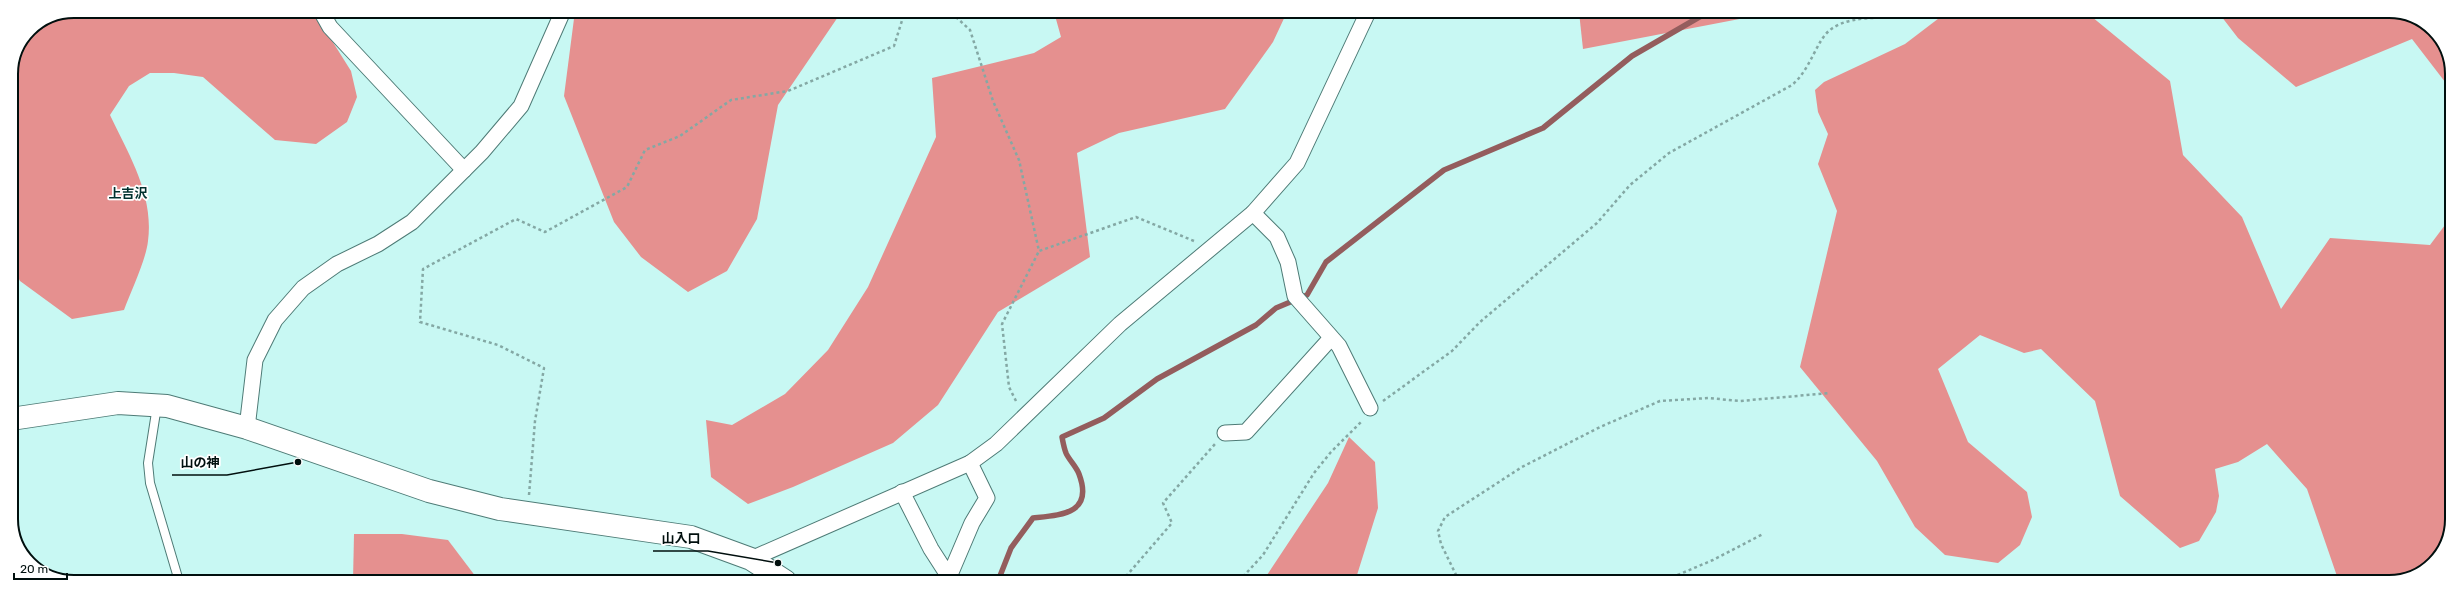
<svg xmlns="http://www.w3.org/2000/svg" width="2463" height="593" font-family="Rubik,'Noto Sans JP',sans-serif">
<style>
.forest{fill:#e5908f}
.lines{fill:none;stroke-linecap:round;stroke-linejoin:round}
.stream{stroke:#945d5d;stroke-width:5.5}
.lane-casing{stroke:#4e7b76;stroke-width:10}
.street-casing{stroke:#4e7b76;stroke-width:17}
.secondary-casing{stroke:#4e7b76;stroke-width:24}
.path{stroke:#84a8a4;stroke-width:2.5;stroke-dasharray:3 3;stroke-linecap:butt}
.lane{stroke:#fff;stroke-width:8}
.street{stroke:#fff;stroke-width:15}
.secondary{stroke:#fff;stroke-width:22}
.labels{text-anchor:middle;stroke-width:3.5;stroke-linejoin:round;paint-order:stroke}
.neighbourhood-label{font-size:13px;font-weight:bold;fill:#00312e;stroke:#fff}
.rim{fill:none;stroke:#010f0e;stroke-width:2}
.leader{fill:none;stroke:#010f0e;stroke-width:1.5}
.callout-dot{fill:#010f0e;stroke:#fff;stroke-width:1.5}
.callout-label{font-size:13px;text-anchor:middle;font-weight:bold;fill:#010f0e;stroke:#fff;stroke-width:3.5;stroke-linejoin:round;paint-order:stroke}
</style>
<rect width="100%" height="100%" fill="#c8f8f3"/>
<!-- forest -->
<g class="forest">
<path d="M 74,11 L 310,11 L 324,28 L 351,71 L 357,97 L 347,122 L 316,144 L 275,140 L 203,77 L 174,73 L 150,73 L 129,86 L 110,115 C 129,155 154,195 148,241 C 146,260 131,291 124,310 L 72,319 L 20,281 L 11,264 L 11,73 L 30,29 Z"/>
<path d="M 575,11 L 842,11 L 778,105 L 757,219 L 727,271 L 688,292 L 641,257 L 614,222 L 564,96 Z"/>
<path d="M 1054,12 L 1287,12 L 1273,42 L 1225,109 L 1119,133 L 1077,153 L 1090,257 L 998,312 L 938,405 L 893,443 L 793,487 L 748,504 L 711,477 L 706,420 L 732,425 L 785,394 L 828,350 L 868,287 L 936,137 L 932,78 L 1034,53 L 1061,37 Z"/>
<path d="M 1579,12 L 1776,12 L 1583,49 Z"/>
<path d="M 1947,12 L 2086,12 L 2170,81 L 2183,155 L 2242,217 L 2281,309 L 2330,238 L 2430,245 L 2451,217 L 2451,532 L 2428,569 L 2390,582 L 2339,582 L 2307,489 L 2267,444 L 2238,462 L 2215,469 L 2219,496 L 2216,512 L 2199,541 L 2180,548 L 2120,496 L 2095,401 L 2041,349 L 2024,353 L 1980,335 L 1938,369 L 1968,442 L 2027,492 L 2032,517 L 2020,545 L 1998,563 L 1945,555 L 1915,527 L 1877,461 L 1800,367 L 1837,211 L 1818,164 L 1828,134 L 1818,112 L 1815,90 L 1824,82 L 1905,44 Z"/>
<path d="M 2218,12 L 2402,12 L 2436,32 L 2452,69 L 2452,91 L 2412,39 L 2296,87 L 2238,38 Z"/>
<path d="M 1349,437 L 1375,462 L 1378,508 L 1357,575 L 1358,581 L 1263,581 L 1328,483 Z"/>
<path d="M 354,534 L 402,534 L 448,540 L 479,581 L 353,581 Z"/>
</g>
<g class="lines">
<!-- stream -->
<path class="stream" d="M 998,581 L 1011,548 L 1033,518 C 1061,515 1094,514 1079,474 C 1076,466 1069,460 1066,453 C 1064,448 1063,442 1062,437 L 1104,418 L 1157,379 L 1256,325 L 1276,308 L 1307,295 L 1326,262 L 1444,170 L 1543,128 L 1632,56 L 1708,12"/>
<!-- lane casing -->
<g class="lane-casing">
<path id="lane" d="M 157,406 L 148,463 L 150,483 L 179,581"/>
</g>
<!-- street casing -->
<g class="street-casing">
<g id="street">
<path d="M 321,11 L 330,27 L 464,170"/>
<path d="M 1253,213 L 1277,237 L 1288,262 L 1295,296 L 1339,346 L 1370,408"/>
<path d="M 247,428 L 255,360 L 275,320 L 303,288 L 337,264 L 378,244 L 412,222 L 482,152 L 521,106 L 563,11"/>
<path d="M 1225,433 L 1246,432 L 1331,338"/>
<path d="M 902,492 L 931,549 L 949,577 L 972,523 L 987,498 L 970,463"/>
<path d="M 751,559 L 970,463 L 996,444 L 1120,324 L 1253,213 L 1297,163 L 1368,12"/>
</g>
</g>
<!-- secondary casing -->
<g class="secondary-casing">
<path id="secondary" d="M 11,419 L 118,403 L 167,406 L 247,428 L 429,491 L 500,509 L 691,537 L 751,559 L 785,581"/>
</g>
<!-- path -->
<g class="path">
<path d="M 955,11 L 956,17 L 970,30 L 993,101 L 1019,160 L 1039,251 L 1136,217 L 1194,241"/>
<path d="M 1016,401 L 1009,387 L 1002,324 L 1039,251"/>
<path d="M 1383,401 L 1452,351 L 1480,322 L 1597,223 L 1630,185 L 1669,153 L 1792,85 C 1811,69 1816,41 1830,30 C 1855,10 1903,23 1934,12"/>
<path d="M 529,495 L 535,421 L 544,368 L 498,345 L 420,322 L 423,269 L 516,219 L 545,232 L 627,187 L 645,150 L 680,136 L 731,100 L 788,91 L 894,46 L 905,11"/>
<path d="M 1122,581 L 1172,523 L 1163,503 L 1215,444"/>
<path d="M 1239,581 L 1263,555 L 1314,473 L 1331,452 L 1361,422"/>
<path d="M 1459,581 L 1441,544 L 1438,531 L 1445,517 L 1522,467 L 1600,427 L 1660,401 L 1708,398 L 1740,401 L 1830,393"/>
<path d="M 1661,582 L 1713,560 L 1763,534"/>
</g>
<!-- lane -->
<use href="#lane" class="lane"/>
<!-- street -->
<use href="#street" class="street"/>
<!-- secondary -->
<use href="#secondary" class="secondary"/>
</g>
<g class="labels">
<!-- neighbourhood labels -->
<g class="neighbourhood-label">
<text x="128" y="198">上吉沢</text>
</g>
</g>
<!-- crop -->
<path d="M0 0H2463V593H0ZM74 18H2389A56 56 0 0 1 2445 74V519A56 56 0 0 1 2389 575H74A56 56 0 0 1 18 519V74A56 56 0 0 1 74 18Z" fill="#fff" fill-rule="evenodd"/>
<path class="rim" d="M74 18H2389A56 56 0 0 1 2445 74V519A56 56 0 0 1 2389 575H74A56 56 0 0 1 18 519V74A56 56 0 0 1 74 18Z"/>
<!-- callouts -->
<path class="leader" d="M298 462L227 475H172M778 563L708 551H653"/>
<g class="callout-dot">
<circle cx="298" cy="462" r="4"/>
<circle cx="778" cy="563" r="4"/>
</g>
<g class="callout-label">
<text x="200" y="467">山の神</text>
<text x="681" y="543">山入口</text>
</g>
<!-- scale -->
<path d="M14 573v6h53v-6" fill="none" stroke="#010f0e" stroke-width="2"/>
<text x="20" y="573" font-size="12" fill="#010f0e" stroke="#ffffff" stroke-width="3" paint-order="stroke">20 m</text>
</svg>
